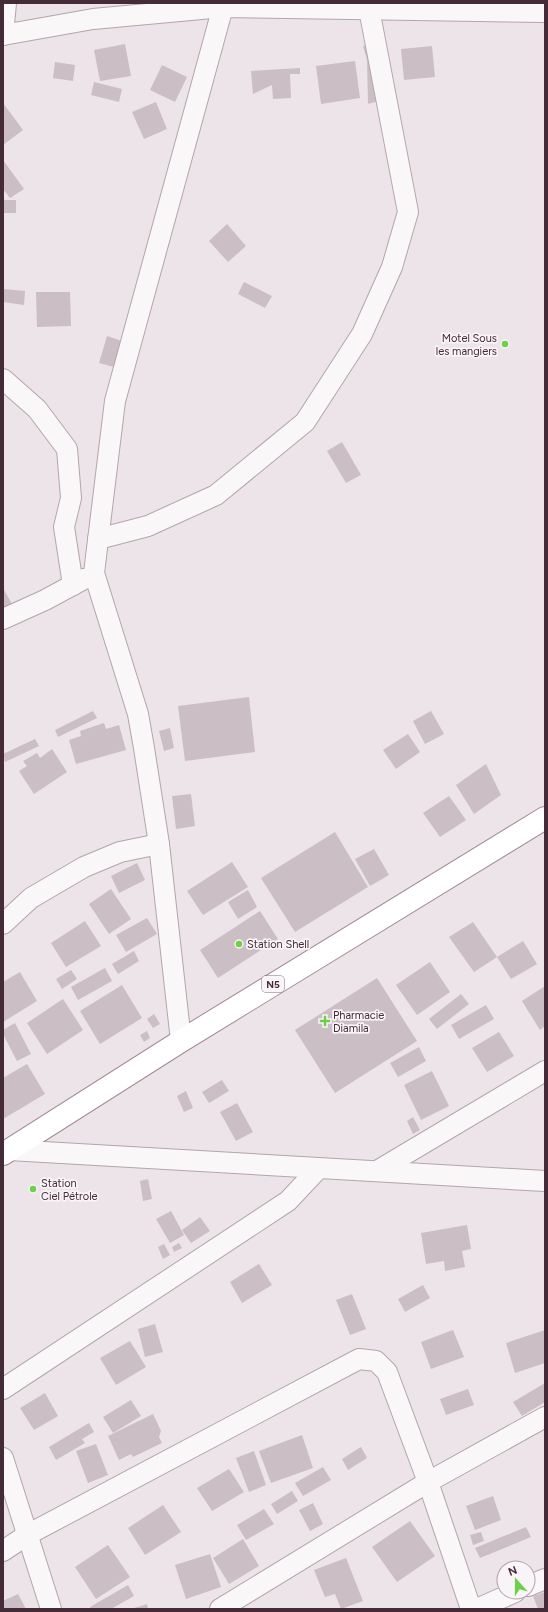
<svg xmlns="http://www.w3.org/2000/svg" width="548" height="1612" font-family="Figtree,sans-serif">
<style>
.building{fill:#ccbec5}
.lines{fill:none;stroke-linecap:round;stroke-linejoin:round}
.minor-casing{stroke:#b3a5ac;stroke-width:22}
.highway-casing{stroke:#a38b97;stroke-width:24}
.minor{stroke:#faf7f8;stroke-width:20}
.highway{stroke:#fff;stroke-width:22}
.poi-dot{fill:#6dd04a;stroke:#f9f4f7;stroke-width:1.5}
.labels{text-anchor:middle;stroke-width:3.5;stroke-linejoin:round;paint-order:stroke}
.shield{fill:#f9f4f7;stroke:#7b6771;stroke-width:1}
.shield-label{font-size:10px;font-weight:bold;fill:#452b37}
.poi-label{font-size:11px;fill:#452b37;stroke:#f9f4f7;text-anchor:start}
</style>
<rect width="100%" height="100%" fill="#ece4e8"/>
<!-- building -->
<g class="building">
<path d="M 125,44 L 131,76 L 100,81 L 94,50 Z"/>
<path d="M 371,44 L 386,99 L 368,104 L 367,60 L 363,46 Z"/>
<path d="M 432,46 L 435,77 L 404,80 L 401,49 Z"/>
<path d="M 355,61 L 360,98 L 321,104 L 316,66 Z"/>
<path d="M 55,62 L 75,65 L 73,81 L 53,78 Z"/>
<path d="M 162,65 L 187,77 L 175,102 L 150,90 Z"/>
<path d="M 300,68 L 300,74 L 290,74 L 291,98 L 273,99 L 272,85 L 253,94 L 251,71 Z"/>
<path d="M 94,82 L 122,89 L 119,102 L 91,95 Z"/>
<path d="M 156,102 L 167,129 L 144,139 L 132,112 Z"/>
<path d="M 3,103 L 23,130 L 3,145 Z"/>
<path d="M 3,160 L 24,189 L 10,198 L 3,189 Z"/>
<rect x="3" y="200" width="13" height="13"/>
<path d="M 227,224 L 246,246 L 228,262 L 209,241 Z"/>
<path d="M 244,282 L 272,296 L 265,308 L 238,294 Z"/>
<path d="M 3,289 L 25,291 L 24,305 L 3,302 Z"/>
<path d="M 36,292 L 70,292 L 71,326 L 37,327 Z"/>
<path d="M 107,336 L 122,341 L 114,367 L 99,363 Z"/>
<path d="M 342,442 L 361,475 L 346,483 L 327,451 Z"/>
<path d="M 3,588 L 13,606 L 3,612 Z"/>
<path d="M 249,697 L 255,752 L 185,761 L 178,706 Z"/>
<path d="M 93,711 L 97,718 L 58,737 L 55,730 Z"/>
<path d="M 431,711 L 444,734 L 425,744 L 413,721 Z"/>
<path d="M 104,723 L 106,729 L 119,725 L 126,750 L 76,764 L 69,740 L 81,736 L 80,731 Z"/>
<path d="M 170,728 L 174,748 L 164,751 L 159,731 Z"/>
<path d="M 408,734 L 420,752 L 396,769 L 383,750 Z"/>
<path d="M 35,739 L 39,746 L 5,762 L 3,754 Z"/>
<path d="M 52,749 L 67,772 L 34,794 L 19,771 L 27,766 L 23,761 L 37,753 L 40,758 Z"/>
<path d="M 486,764 L 501,795 L 474,814 L 456,785 Z"/>
<path d="M 191,794 L 195,826 L 176,829 L 172,796 Z"/>
<path d="M 449,796 L 466,820 L 440,837 L 423,813 Z"/>
<path d="M 335,832 L 368,887 L 295,932 L 261,878 Z"/>
<path d="M 374,849 L 389,875 L 370,886 L 355,859 Z"/>
<path d="M 232,862 L 248,887 L 203,915 L 187,891 Z"/>
<path d="M 137,863 L 145,880 L 119,893 L 111,876 Z"/>
<path d="M 111,889 L 131,919 L 109,934 L 89,904 Z"/>
<path d="M 248,890 L 257,907 L 238,919 L 228,902 Z"/>
<path d="M 260,911 L 278,939 L 218,978 L 200,950 Z"/>
<path d="M 147,918 L 157,934 L 126,952 L 116,935 Z"/>
<path d="M 85,921 L 101,946 L 66,967 L 51,943 Z"/>
<path d="M 473,922 L 497,957 L 474,972 L 449,937 Z"/>
<path d="M 523,941 L 537,964 L 511,979 L 497,957 Z"/>
<path d="M 134,951 L 139,961 L 118,974 L 112,964 Z"/>
<path d="M 430,962 L 450,992 L 417,1015 L 396,985 Z"/>
<path d="M 105,968 L 112,981 L 78,1000 L 71,987 Z"/>
<path d="M 71,970 L 77,979 L 62,989 L 56,979 Z"/>
<path d="M 20,972 L 37,1001 L 3,1022 L 3,982 Z"/>
<path d="M 377,978 L 417,1041 L 335,1093 L 295,1030 Z"/>
<path d="M 122,985 L 142,1018 L 100,1044 L 80,1011 Z"/>
<path d="M 545,986 L 545,1026 L 540,1030 L 522,1001 Z"/>
<path d="M 461,994 L 469,1004 L 437,1029 L 429,1019 Z"/>
<path d="M 63,999 L 83,1030 L 47,1054 L 27,1023 Z"/>
<path d="M 486,1005 L 494,1019 L 459,1039 L 451,1025 Z"/>
<path d="M 154,1014 L 160,1024 L 153,1028 L 147,1019 Z"/>
<path d="M 15,1023 L 31,1054 L 17,1061 L 3,1034 L 3,1030 Z"/>
<path d="M 147,1031 L 150,1038 L 144,1042 L 140,1035 Z"/>
<path d="M 499,1032 L 514,1056 L 487,1072 L 472,1048 Z"/>
<path d="M 419,1047 L 426,1061 L 398,1077 L 390,1063 Z"/>
<path d="M 27,1064 L 45,1094 L 3,1119 L 3,1078 Z"/>
<path d="M 432,1071 L 449,1106 L 421,1120 L 404,1085 Z"/>
<path d="M 222,1080 L 229,1091 L 209,1103 L 202,1092 Z"/>
<path d="M 186,1091 L 193,1108 L 184,1112 L 177,1096 Z"/>
<path d="M 237,1103 L 253,1132 L 236,1141 L 220,1112 Z"/>
<path d="M 413,1117 L 420,1130 L 413,1134 L 407,1121 Z"/>
<path d="M 148,1179 L 152,1199 L 143,1201 L 140,1181 Z"/>
<path d="M 171,1211 L 184,1235 L 170,1243 L 156,1219 Z"/>
<path d="M 200,1217 L 210,1231 L 191,1243 L 182,1230 Z"/>
<path d="M 467,1225 L 471,1249 L 462,1251 L 465,1267 L 445,1271 L 444,1261 L 426,1264 L 421,1233 Z"/>
<path d="M 179,1243 L 182,1248 L 174,1252 L 172,1247 Z"/>
<path d="M 164,1244 L 170,1255 L 163,1259 L 158,1247 Z"/>
<path d="M 259,1264 L 272,1285 L 242,1303 L 230,1282 Z"/>
<path d="M 423,1285 L 430,1298 L 405,1312 L 398,1299 Z"/>
<path d="M 352,1294 L 366,1329 L 350,1335 L 336,1300 Z"/>
<path d="M 155,1324 L 163,1352 L 145,1357 L 138,1329 Z"/>
<path d="M 453,1330 L 464,1357 L 431,1369 L 421,1342 Z"/>
<path d="M 545,1330 L 545,1363 L 515,1373 L 506,1343 Z"/>
<path d="M 130,1341 L 146,1367 L 116,1385 L 100,1358 Z"/>
<path d="M 545,1383 L 545,1402 L 522,1416 L 513,1402 Z"/>
<path d="M 468,1389 L 474,1405 L 446,1415 L 440,1399 Z"/>
<path d="M 45,1393 L 58,1416 L 34,1430 L 20,1408 Z"/>
<path d="M 131,1400 L 141,1416 L 113,1433 L 103,1417 Z"/>
<path d="M 153,1414 L 161,1431 L 159,1437 L 162,1443 L 133,1457 L 131,1454 L 119,1460 L 108,1436 Z"/>
<path d="M 89,1423 L 94,1432 L 82,1439 L 85,1443 L 56,1460 L 49,1447 Z"/>
<path d="M 302,1435 L 313,1468 L 271,1483 L 259,1451 Z"/>
<path d="M 96,1444 L 108,1475 L 88,1483 L 76,1451 Z"/>
<path d="M 361,1447 L 367,1458 L 348,1470 L 342,1459 Z"/>
<path d="M 254,1451 L 266,1485 L 249,1492 L 236,1458 Z"/>
<path d="M 323,1467 L 331,1480 L 303,1496 L 295,1483 Z"/>
<path d="M 229,1469 L 244,1492 L 212,1511 L 197,1488 Z"/>
<path d="M 292,1491 L 298,1501 L 277,1514 L 271,1504 Z"/>
<path d="M 493,1496 L 501,1520 L 475,1530 L 466,1506 Z"/>
<path d="M 313,1503 L 323,1524 L 310,1531 L 299,1510 Z"/>
<path d="M 163,1505 L 181,1532 L 145,1555 L 128,1528 Z"/>
<path d="M 264,1509 L 274,1524 L 246,1540 L 237,1525 Z"/>
<path d="M 410,1521 L 435,1556 L 397,1582 L 372,1547 Z"/>
<path d="M 526,1527 L 531,1537 L 480,1558 L 475,1548 Z"/>
<path d="M 481,1532 L 484,1541 L 473,1545 L 470,1535 Z"/>
<path d="M 243,1539 L 259,1566 L 229,1584 L 213,1558 Z"/>
<path d="M 108,1545 L 130,1577 L 96,1599 L 75,1567 Z"/>
<path d="M 210,1554 L 221,1587 L 186,1599 L 175,1565 Z"/>
<path d="M 346,1558 L 363,1601 L 341,1609 L 335,1594 L 325,1597 L 314,1570 Z"/>
<path d="M 128,1585 L 134,1596 L 111,1609 L 91,1609 L 90,1607 Z"/>
<path d="M 545,1592 L 545,1609 L 538,1609 L 533,1596 Z"/>
<path d="M 18,1594 L 26,1609 L 3,1609 L 3,1601 Z"/>
<path d="M 147,1604 L 148,1609 L 131,1609 Z"/>
</g>
<g class="lines">
<!-- minor casing -->
<g class="minor-casing">
<g id="minor">
<path d="M 3,35 L 93,19 L 223,7 L 545,12"/>
<path d="M 3,35 L 6,3"/>
<path d="M 3,379 L 37,409 L 67,449 L 71,498 L 64,527 L 73,585"/>
<path d="M 98,539 L 148,526 L 216,495 L 305,422 L 362,334 L 392,267 L 408,212 L 369,9"/>
<path d="M 3,619 L 45,600 L 84,579"/>
<path d="M 3,924 L 31,898 L 84,867 L 120,852 L 159,844"/>
<path d="M 181,1041 L 159,844 L 144,748 L 138,714 L 94,573 L 115,401 L 224,3"/>
<path d="M 9,1150 L 545,1181"/>
<path d="M 377,1171 L 545,1071"/>
<path d="M 3,1389 L 288,1201 L 319,1168"/>
<path d="M 3,1458 L 51,1609"/>
<path d="M 3,1551 L 27,1535 L 359,1359 L 376,1361 L 387,1372 L 428,1482 L 471,1609"/>
<path d="M 528,1586 L 545,1579"/>
<path d="M 220,1609 L 428,1482 L 545,1417"/>
<path d="M 477,1609 L 515,1592"/>
</g>
</g>
<!-- highway casing -->
<g class="highway-casing">
<path id="highway" d="M 3,1154 L 181,1041 L 545,818"/>
</g>
<!-- minor -->
<use href="#minor" class="minor"/>
<!-- highway -->
<use href="#highway" class="highway"/>
</g>
<!-- markers -->
<g class="poi-dot">
<circle cx="505" cy="344" r="4"/>
<circle cx="239" cy="944" r="4"/>
<path d="M323 1015h4v4h4v4h-4v4h-4v-4h-4v-4h4z"/>
<circle cx="33" cy="1189" r="4"/>
</g>
<g class="labels">
<!-- shield labels -->
<rect class="shield" x="262" y="976" width="22" height="16" rx="3"/>
<g class="shield-label">
<text x="273" y="988">N5</text>
</g>
<!-- poi labels -->
<g class="poi-label">
<text x="497" y="342" text-anchor="end">Motel Sous<tspan x="497" dy="13">les mangiers</tspan></text>
<text x="247" y="948">Station Shell</text>
<text x="333" y="1019">Pharmacie<tspan x="333" dy="13">Diamila</tspan></text>
<text x="41" y="1187">Station<tspan x="41" dy="13">Ciel Pétrole</tspan></text>
</g>
</g>
<!-- border -->
<rect width="548" height="1612" fill="none" stroke="#452b37" stroke-width="8"/>
<!-- north arrow -->
<g transform="translate(516 1580) rotate(339)"><circle r="19" fill="#f9f4f7" stroke="#b1a4aa"/>
<path d="M0-3L7 15L0 10L-7 15Z" fill="#6dd04a"/>
<text y="-6" font-size="11" font-weight="bold" text-anchor="middle" fill="#452b37">N</text>
</g>
</svg>
